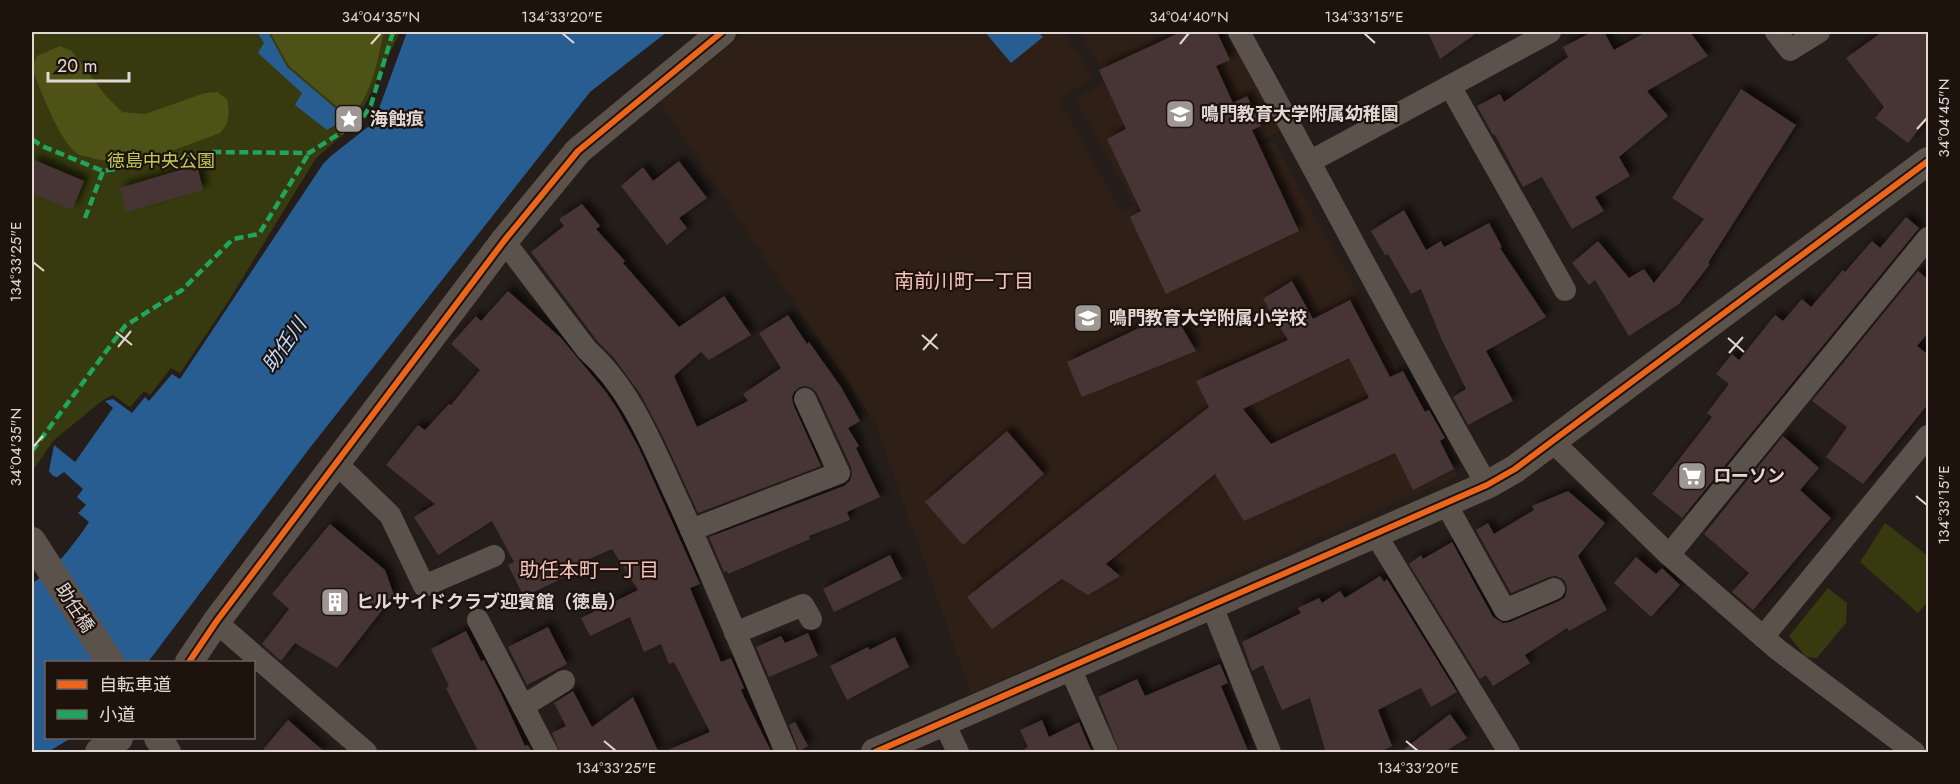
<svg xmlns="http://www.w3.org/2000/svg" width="1960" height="784" font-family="Jost,'Noto Sans JP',sans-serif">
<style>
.education{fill:#2f2017}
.green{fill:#363a0e}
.forest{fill:#4d5217}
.water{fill:#285d91}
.building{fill:#473634;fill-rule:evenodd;filter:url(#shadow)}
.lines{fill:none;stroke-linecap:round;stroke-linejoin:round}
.minor{stroke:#5b524b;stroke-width:22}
.tertiary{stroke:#5b524b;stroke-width:28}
.quiet{stroke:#20a55d;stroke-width:4.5;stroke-dasharray:9 4.5;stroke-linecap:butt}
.cycleway-casing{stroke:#1e120d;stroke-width:10}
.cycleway{stroke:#eb651d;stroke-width:6}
.ticks{fill:none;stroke:#e1d8d4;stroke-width:2}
.labels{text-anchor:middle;stroke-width:4.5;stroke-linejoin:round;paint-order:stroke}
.poi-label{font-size:18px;font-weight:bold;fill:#e1d8d4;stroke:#1e120d;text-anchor:start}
.park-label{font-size:18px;fill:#becb56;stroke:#1e120d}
.street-label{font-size:18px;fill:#e1d8d4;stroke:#1e120d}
.neighbourhood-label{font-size:20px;fill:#f6c4ba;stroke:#1e120d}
.water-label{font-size:20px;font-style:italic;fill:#beddfe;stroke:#1e120d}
.neatline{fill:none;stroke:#e1d8d4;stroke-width:2}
.ticks-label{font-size:15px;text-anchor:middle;fill:#e1d8d4}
</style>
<defs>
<filter id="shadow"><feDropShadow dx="5.5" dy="-5.5" stdDeviation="3" flood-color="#0009"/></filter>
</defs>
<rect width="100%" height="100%" fill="#241d1a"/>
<!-- education -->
<g class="education">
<path d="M 746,32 L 1063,32 L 1093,76 L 1059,100 L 1121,211 L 1273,140 L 1458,475 L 971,694 L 876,425 L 660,102 Z"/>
<path d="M 1079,32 L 1228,32 L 1285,128 L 1134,203 L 1075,100 L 1109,79 Z"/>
</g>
<!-- green -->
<g class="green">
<path d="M 32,32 L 400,32 L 367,101 L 349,130 L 316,158 L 228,302 L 180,373 L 171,368 L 150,395 L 144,391 L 130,407 L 113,395 L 103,400 L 53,441 L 32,472 Z"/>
<path d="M 1885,523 L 1928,556 L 1928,601 L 1918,613 L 1860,562 Z"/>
<path d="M 1828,588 L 1847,603 L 1846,623 L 1817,658 L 1806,657 L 1789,636 Z"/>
</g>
<!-- forest -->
<g class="forest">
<path d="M 270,32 L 384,32 C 377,61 373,93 352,115 L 348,116 L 289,66 Z"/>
<path d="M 60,46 L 72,51 L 106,96 L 122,112 L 145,114 L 205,93 L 217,92 L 227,99 C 230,113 230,122 220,133 C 180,147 135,170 91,158 C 87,156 81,156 78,154 C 59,142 41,90 32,69 L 37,56 Z"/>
</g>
<!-- water -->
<g class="water">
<path d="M 257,32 L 268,32 L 287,67 L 347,118 L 327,130 L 295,105 L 302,93 L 258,53 L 264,43 Z"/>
<path d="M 407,32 L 667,32 L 590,92 L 309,449 L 148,662 L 46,662 L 46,738 L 71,738 L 48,752 L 32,752 L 32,583 C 55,570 74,544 89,522 L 78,513 L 86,505 L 77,497 L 83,489 L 64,472 L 57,477 L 53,476 L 49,471 L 54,445 L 75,462 L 113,408 L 105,401 L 113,399 L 132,413 L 145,397 L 149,401 L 172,374 L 180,379 L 323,164 L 331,156 L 374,122 Z"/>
<path d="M 985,32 L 1038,32 L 1043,37 L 1011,63 Z"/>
</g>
<!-- building -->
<g class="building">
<path d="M 1181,32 L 1217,32 L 1230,60 L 1216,66 L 1233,103 L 1247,96 L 1261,126 L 1252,130 L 1299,231 L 1166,294 L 1130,217 L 1141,211 L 1107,139 L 1126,129 L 1099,70 Z"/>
<path d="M 1428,32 L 1478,32 L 1440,59 Z"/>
<path d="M 1592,32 L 1604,32 L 1614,50 L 1646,32 L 1690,32 L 1708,56 L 1647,91 L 1668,116 L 1619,157 L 1630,176 L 1595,197 L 1604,211 L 1572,229 L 1542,177 L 1523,187 L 1495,135 L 1493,135 L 1477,106 L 1500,94 L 1504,102 L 1568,57 L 1563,47 Z"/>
<path d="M 1882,32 L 1929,32 L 1929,117 L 1908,143 L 1875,118 L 1884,107 L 1846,58 Z"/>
<path d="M 1741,89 L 1796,125 L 1708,263 L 1710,264 L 1679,304 L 1629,336 L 1595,280 L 1589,285 L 1572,263 L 1598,241 L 1629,278 L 1644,269 L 1654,283 L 1704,219 L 1672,198 Z"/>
<path d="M 32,159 L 84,181 L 72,210 L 32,193 Z"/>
<path d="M 679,161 L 707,198 L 679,218 L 687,228 L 667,245 L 621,186 L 643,167 L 653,181 Z"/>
<path d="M 197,165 L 203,190 L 126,212 L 120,188 Z"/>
<path d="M 582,204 L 600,226 L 596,229 L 625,261 L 623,263 L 679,327 L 724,296 L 751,335 L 709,360 L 701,352 L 674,376 L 697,427 L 748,401 L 743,394 L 781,368 L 759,333 L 788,315 L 807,344 L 809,342 L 841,387 L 860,421 L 848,428 L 859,446 L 856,448 L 880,497 L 847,512 L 850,520 L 809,536 L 810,539 L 728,574 L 727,571 L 724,572 L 709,537 L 844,486 L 850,481 L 852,474 L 851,467 L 817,393 L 812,388 L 806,386 L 800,387 L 794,392 L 792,397 L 793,404 L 821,466 L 698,513 L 663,437 L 641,395 L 614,358 L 598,342 L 531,252 L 564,226 L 559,219 Z"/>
<path d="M 1404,210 L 1426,250 L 1441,241 L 1444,247 L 1489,223 L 1502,247 L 1500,248 L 1546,317 L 1486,351 L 1513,401 L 1468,425 L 1453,397 L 1466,389 L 1441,338 L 1421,289 L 1411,294 L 1388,254 L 1385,255 L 1371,231 Z"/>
<path d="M 1906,217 L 1919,228 L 1682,518 L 1652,494 L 1712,417 L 1707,413 L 1729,384 L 1716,374 L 1732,354 L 1739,360 L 1775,315 L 1783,321 L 1802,299 L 1811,307 L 1843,270 L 1845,272 L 1872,241 L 1880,248 Z"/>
<path d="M 1918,271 L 1929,280 L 1929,332 L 1917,346 L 1929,355 L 1929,403 L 1863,484 L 1826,457 L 1847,427 L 1812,401 Z"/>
<path d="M 1292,281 L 1313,319 L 1350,300 L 1390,377 L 1403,371 L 1425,412 L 1429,410 L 1445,438 L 1440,441 L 1454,469 L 1413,490 L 1395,453 L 1244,521 L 1215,474 L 1106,564 L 1120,576 L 1088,595 L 1062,579 L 992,629 L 967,597 L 1209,407 L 1196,381 L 1288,340 L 1263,299 ZM 1349,358 L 1369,398 L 1271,444 L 1243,409 Z"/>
<path d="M 508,291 L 561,338 L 606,392 L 618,410 L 639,448 L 700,584 L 690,588 L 721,662 L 731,658 L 744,688 L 741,690 L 745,699 L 772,753 L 661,753 L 710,732 L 674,662 L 669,664 L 661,644 L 644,652 L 630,617 L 590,636 L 581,618 L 638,590 L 612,549 L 564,570 L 567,576 L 524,597 L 508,565 L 514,562 L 492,521 L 438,555 L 414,517 L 435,504 L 386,465 L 418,425 L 425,430 L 449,404 L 451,405 L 480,370 L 451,344 L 476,316 L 481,321 Z"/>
<path d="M 1173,312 L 1196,351 L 1082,397 L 1067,362 Z"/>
<path d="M 1007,431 L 1044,474 L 963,545 L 925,502 Z"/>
<path d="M 1783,436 L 1819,468 L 1800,490 L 1831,518 L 1753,610 L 1732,592 L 1749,573 L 1704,534 Z"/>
<path d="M 1568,491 L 1605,523 L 1578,556 L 1607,610 L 1569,631 L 1567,628 L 1525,655 L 1530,663 L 1493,686 L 1486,675 L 1480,679 L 1409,564 L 1421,555 L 1423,559 L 1452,542 L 1493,617 L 1503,623 L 1510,622 L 1559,601 L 1565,597 L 1567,590 L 1566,583 L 1563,579 L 1556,576 L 1549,577 L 1511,593 L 1476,530 L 1488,523 L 1494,534 L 1534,510 L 1532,506 Z"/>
<path d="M 330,524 L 385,570 L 394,595 L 337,668 L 295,643 L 281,661 L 262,644 L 289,609 L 272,594 Z"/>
<path d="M 890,555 L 902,579 L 834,612 L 823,589 Z"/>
<path d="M 1636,557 L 1656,574 L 1662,568 L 1680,585 L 1651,617 L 1614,583 Z"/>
<path d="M 1380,576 L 1384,582 L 1387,579 L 1457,692 L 1431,707 L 1421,688 L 1378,710 L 1392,746 L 1379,753 L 1326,753 L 1310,698 L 1282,710 L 1263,665 L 1252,671 L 1242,642 L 1301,613 L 1298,608 L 1319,598 L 1322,603 L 1340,591 L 1345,598 Z"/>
<path d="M 548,627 L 567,664 L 527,685 L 508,647 Z"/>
<path d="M 466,631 L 481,661 L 484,660 L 503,698 L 525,746 L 528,745 L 532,753 L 479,753 L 446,688 L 449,686 L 431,649 Z"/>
<path d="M 808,633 L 818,656 L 769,677 L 756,647 L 781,636 L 785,643 Z"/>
<path d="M 895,637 L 909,667 L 847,700 L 830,666 L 868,647 L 869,650 Z"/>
<path d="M 1220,664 L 1228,683 L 1221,686 L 1249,753 L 1120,753 L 1098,697 L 1137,679 L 1145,696 Z"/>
<path d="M 573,691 L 592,727 L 633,697 L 659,753 L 560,753 L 552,733 L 566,726 L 554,703 Z"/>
<path d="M 1450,714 L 1467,738 L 1443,753 L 1399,753 Z"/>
<path d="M 288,720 L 326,753 L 260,753 Z"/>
<path d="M 1042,720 L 1049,737 L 1079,722 L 1092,753 L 1018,753 L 1028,747 L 1020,730 Z"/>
<path d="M 795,722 L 808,746 L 799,751 L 789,725 Z"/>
</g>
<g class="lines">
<!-- minor -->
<g class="minor">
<path d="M 1239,32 C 1322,182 1401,336 1487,485"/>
<path d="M 1776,32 L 1790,50 L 1819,32"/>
<path d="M 1450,86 L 1565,290"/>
<path d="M 1311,161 L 1550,32"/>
<path d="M 504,241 L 587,350 C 633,391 654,450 680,505 C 717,587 751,670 786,752"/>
<path d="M 1552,441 L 1669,555 L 1777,649 L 1914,752"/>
<path d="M 337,464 L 390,515 L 424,586 L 494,556"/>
<path d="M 1446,504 L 1505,610 L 1554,589"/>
<path d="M 691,530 L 839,473 L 805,399"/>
<path d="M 1376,535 L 1509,752"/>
<path d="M 1669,555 L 1928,238"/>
<path d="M 1212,606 L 1270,752"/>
<path d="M 478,620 L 547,752"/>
<path d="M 216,622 L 366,752"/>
<path d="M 735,633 L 803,605 L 811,619"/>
<path d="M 1763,637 L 1928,436"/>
<path d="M 1070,668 L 1107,752"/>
<path d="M 523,706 L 564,681"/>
<path d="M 944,723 L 958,752"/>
</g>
<!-- tertiary -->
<g class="tertiary">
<path d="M 32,541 L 110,662"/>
<path d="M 189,662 L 216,622 L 504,241 L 578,151 L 722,32"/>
<path d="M 158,738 L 167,752"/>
<path d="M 99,752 L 119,738"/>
<path d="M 875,752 L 1487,485 L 1515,469 L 1928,161"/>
</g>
<!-- quiet -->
<g class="quiet">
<path d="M 32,139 L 42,146 L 103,171 L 212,152 L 309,153 L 362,119 L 371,105 L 393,32"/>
<path d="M 85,218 L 103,171"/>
<path d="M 32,451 L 125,326 L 182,290 L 233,239 L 259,234 L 309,153"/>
</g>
<!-- cycleway casing -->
<g class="cycleway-casing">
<g id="cycleway">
<path d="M 189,662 L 216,622 L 504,241 L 578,151 L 722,32"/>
<path d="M 875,752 L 1487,485 L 1515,469 L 1928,161"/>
</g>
</g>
<!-- cycleway -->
<use href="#cycleway" class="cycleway"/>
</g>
<!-- ticks -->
<path class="ticks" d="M 562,33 L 574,43M 1364,33 L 1375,43M 371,44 L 381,33M 1180,44 L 1189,33M 1917,129 L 1927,118M 33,262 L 44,271M 116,332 L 132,345M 922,335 L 938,349M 1728,338 L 1744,352M 118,347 L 131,331M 923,350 L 937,334M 1729,353 L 1743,337M 33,447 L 43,436M 1916,496 L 1927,505M 604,741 L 616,751M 1406,741 L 1418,751"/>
<!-- icons -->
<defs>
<g id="school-square" transform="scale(1.5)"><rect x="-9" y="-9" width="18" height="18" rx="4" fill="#9f9793" stroke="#1e120d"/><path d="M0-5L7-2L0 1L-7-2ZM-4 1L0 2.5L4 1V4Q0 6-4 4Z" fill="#fff"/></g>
<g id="sight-square" transform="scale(1.5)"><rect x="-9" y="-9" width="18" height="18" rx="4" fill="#9f9793" stroke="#1e120d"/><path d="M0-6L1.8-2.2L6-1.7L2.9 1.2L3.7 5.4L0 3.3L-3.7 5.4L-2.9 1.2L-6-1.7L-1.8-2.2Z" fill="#fff"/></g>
<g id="supermarket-square" transform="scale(1.5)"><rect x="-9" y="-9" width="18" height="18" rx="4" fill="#9f9793" stroke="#1e120d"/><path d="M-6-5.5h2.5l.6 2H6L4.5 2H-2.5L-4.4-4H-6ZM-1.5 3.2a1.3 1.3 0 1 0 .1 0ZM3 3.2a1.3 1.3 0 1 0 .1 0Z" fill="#fff"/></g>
<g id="building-square" transform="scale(1.5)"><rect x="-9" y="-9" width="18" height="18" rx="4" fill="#9f9793" stroke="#1e120d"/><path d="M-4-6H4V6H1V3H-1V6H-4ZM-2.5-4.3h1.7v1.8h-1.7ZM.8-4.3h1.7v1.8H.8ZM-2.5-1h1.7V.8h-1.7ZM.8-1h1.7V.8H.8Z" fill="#fff"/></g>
</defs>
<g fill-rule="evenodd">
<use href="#school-square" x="1180" y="114"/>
<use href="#sight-square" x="349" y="119"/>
<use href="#school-square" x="1088" y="318"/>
<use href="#supermarket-square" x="1692" y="476"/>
<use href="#building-square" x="335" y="602"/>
</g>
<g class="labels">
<!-- poi labels -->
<g class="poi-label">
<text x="1201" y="120">鳴門教育大学附属幼稚園</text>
<text x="370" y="125">海蝕痕</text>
<text x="1109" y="324">鳴門教育大学附属小学校</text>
<text x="1713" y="482">ローソン</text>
<text x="356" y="608">ヒルサイドクラブ迎賓館（徳島）</text>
</g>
<!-- park labels -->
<g class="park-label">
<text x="161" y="167">徳島中央公園</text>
</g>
<!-- street labels -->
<g class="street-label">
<text transform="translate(75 608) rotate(57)" y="6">助任橋</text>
</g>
<!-- neighbourhood labels -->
<g class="neighbourhood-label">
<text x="964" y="288">南前川町一丁目</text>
<text x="589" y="577">助任本町一丁目</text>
</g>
<!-- water labels -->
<g class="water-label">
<text transform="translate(284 345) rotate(-55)" y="7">助任川</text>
</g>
</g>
<!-- border -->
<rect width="1960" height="784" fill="none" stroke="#1e120d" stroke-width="66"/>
<!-- legend -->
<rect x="45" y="661" width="210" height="78" fill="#1e120d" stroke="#6c615d" stroke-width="1.5"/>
<rect x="57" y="680" width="30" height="9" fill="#eb651d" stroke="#6c615d" stroke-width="1.5"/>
<text x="99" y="691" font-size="18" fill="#e1d8d4">自転車道</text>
<rect x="57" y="710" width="30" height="9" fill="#20a55d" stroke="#6c615d" stroke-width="1.5"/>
<text x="99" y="721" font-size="18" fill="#e1d8d4">小道</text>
<!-- scale -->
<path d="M48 72v9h81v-9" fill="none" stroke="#e1d8d4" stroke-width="3"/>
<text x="57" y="72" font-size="18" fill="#e1d8d4" stroke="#1e120d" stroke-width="4.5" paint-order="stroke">20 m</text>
<rect x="33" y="33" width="1894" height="718" class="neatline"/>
<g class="ticks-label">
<text x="381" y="22">34°04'35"N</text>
<text x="562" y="22">134°33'20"E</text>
<text x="1189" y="22">34°04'40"N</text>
<text x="1364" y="22">134°33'15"E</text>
<text transform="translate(1944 118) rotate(-90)" y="5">34°04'45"N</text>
<text transform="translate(16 262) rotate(-90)" y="5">134°33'25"E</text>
<text transform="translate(16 447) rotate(-90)" y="5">34°04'35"N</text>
<text transform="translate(1944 505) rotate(-90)" y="5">134°33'15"E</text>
<text x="616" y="773">134°33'25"E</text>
<text x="1418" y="773">134°33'20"E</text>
</g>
</svg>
